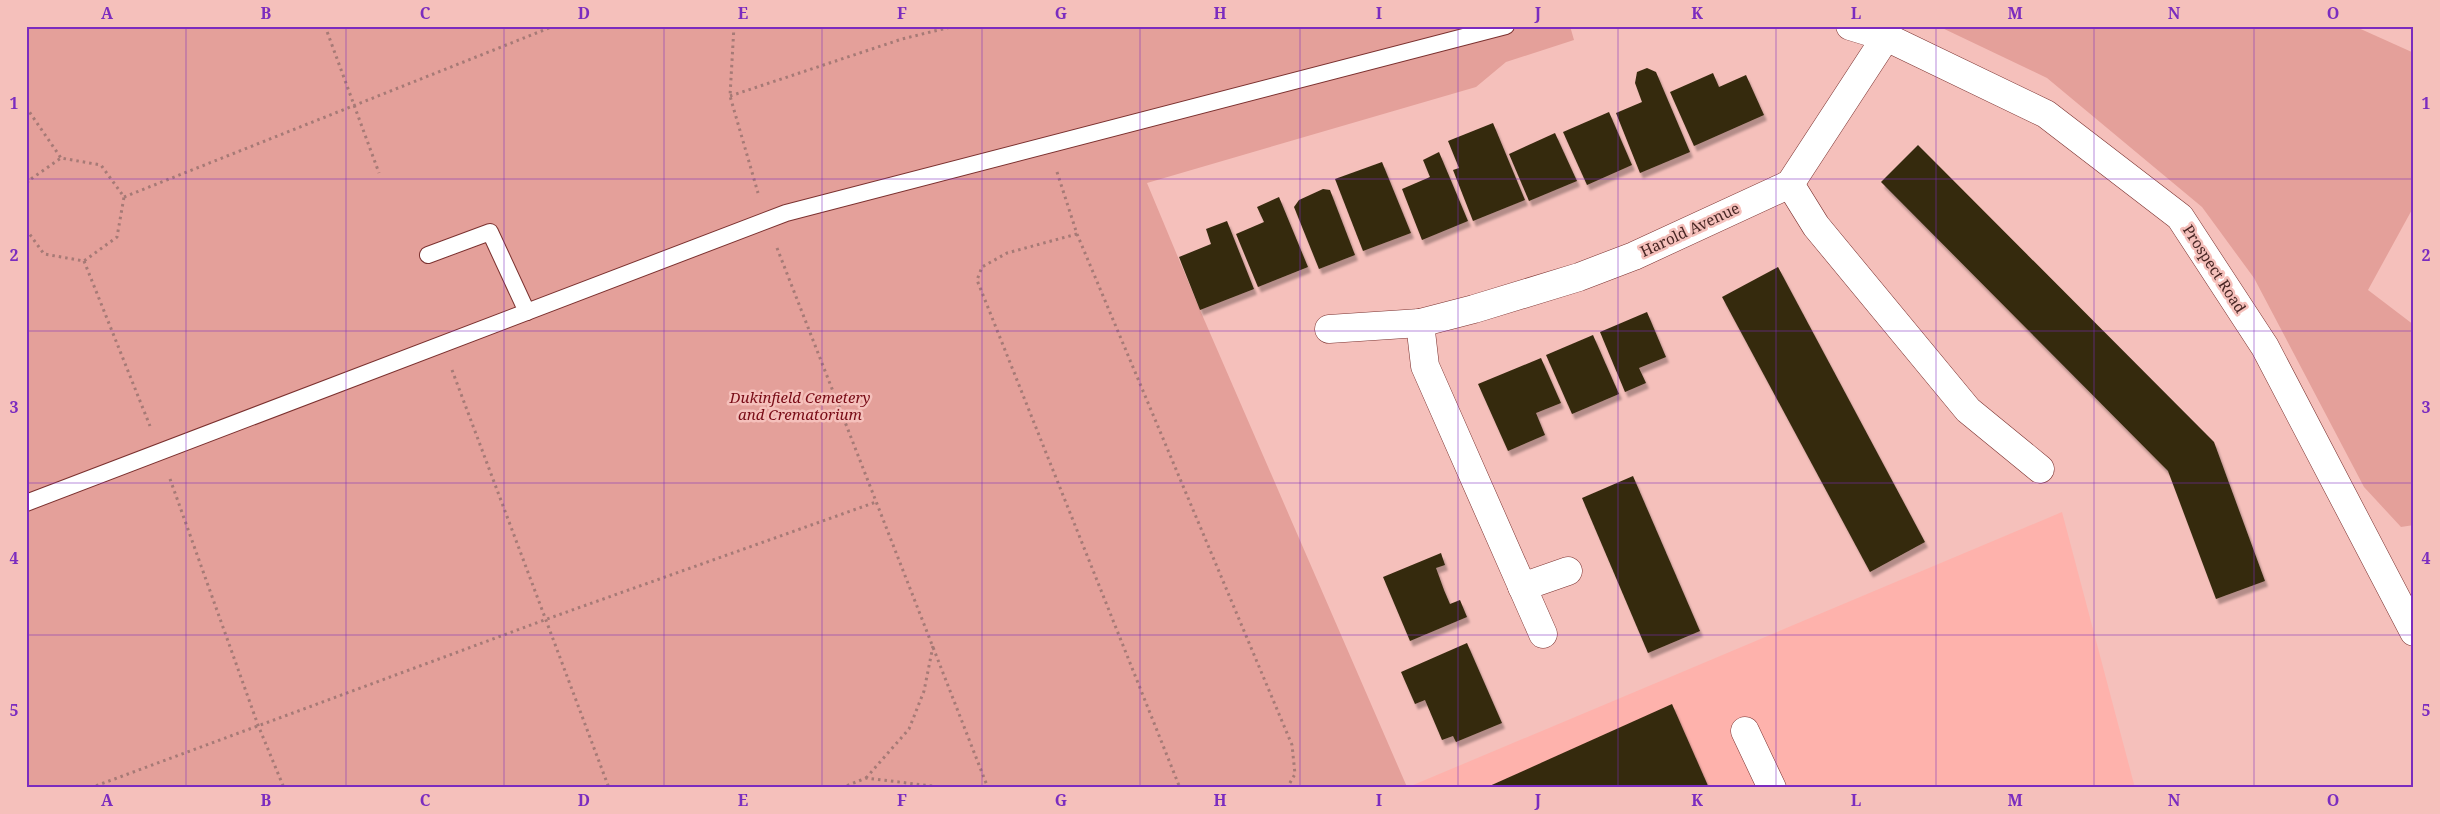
<svg xmlns="http://www.w3.org/2000/svg" width="2440" height="814" font-family="'Noto Serif',serif">
<style>
.built{fill:#feb2ac}
.green{fill:#e4a09a}
.building{fill:#35290f;filter:url(#shadow)}
.lines{fill:none;stroke-linecap:round;stroke-linejoin:round}
.service-casing{stroke:#7b312f;stroke-width:18}
.minor-casing{stroke:#7b312f;stroke-width:29}
.path{stroke:#a67a76;stroke-width:3;stroke-dasharray:2.5 4;stroke-linecap:butt}
.service{stroke:#fff;stroke-width:16}
.minor{stroke:#fff;stroke-width:28}
.grid{fill:none;stroke:#7b2cbf;stroke-width:1;stroke-opacity:0.55}
.labels{text-anchor:middle;stroke-width:5;stroke-linejoin:round;paint-order:stroke}
.street-label{font-size:15px;fill:#482624;stroke:#f5c0bb}
.park-label{font-size:15px;font-style:italic;fill:#780b16;stroke:#f5c0bb}
.neatline{fill:none;stroke:#7b2cbf;stroke-width:2}
.grid-label{font-size:16px;text-anchor:middle;font-weight:bold;fill:#7b2cbf}
</style>
<defs>
<filter id="shadow"><feDropShadow dx="3" dy="5.5" stdDeviation="1" flood-color="#0004"/></filter>
</defs>
<rect width="100%" height="100%" fill="#f5c0bb"/>
<!-- built -->
<path class="built" d="M 2062,512 L 2135,788 L 1406,788 L 1675,675 Z"/>
<!-- green -->
<g class="green">
<path d="M 26,26 L 1570,26 L 1574,40 L 1506,62 L 1476,87 L 1147,183 L 1200,310 L 1407,787 L 26,788 Z"/>
<path d="M 1938,26 L 2354,26 L 2414,53 L 2414,206 L 2368,290 L 2414,325 L 2414,525 L 2401,527 L 2364,487 L 2254,278 L 2202,207 L 2047,78 Z"/>
</g>
<!-- building -->
<g class="building">
<path d="M 1647,68 L 1656,72 L 1690,152 L 1640,173 L 1616,113 L 1642,102 L 1635,83 L 1637,72 Z"/>
<path d="M 1713,73 L 1719,87 L 1746,75 L 1764,115 L 1694,146 L 1670,92 Z"/>
<path d="M 1609,112 L 1632,165 L 1587,185 L 1563,132 Z"/>
<path d="M 1493,123 L 1525,200 L 1473,221 L 1453,170 L 1459,168 L 1448,141 Z"/>
<path d="M 1555,133 L 1577,181 L 1529,201 L 1509,154 Z"/>
<path d="M 1918,145 L 2214,442 L 2265,581 L 2216,599 L 2168,471 L 1881,182 Z"/>
<path d="M 1439,152 L 1468,221 L 1422,240 L 1402,189 L 1430,177 L 1423,160 Z"/>
<path d="M 1382,162 L 1411,233 L 1363,251 L 1335,179 Z"/>
<path d="M 1323,189 L 1330,190 L 1355,255 L 1319,269 L 1294,207 L 1299,200 Z"/>
<path d="M 1279,197 L 1308,267 L 1258,287 L 1236,234 L 1264,222 L 1257,207 Z"/>
<path d="M 1227,221 L 1254,289 L 1200,310 L 1179,257 L 1211,244 L 1206,229 Z"/>
<path d="M 1778,267 L 1925,542 L 1870,572 L 1722,297 Z"/>
<path d="M 1647,312 L 1666,357 L 1639,368 L 1646,383 L 1625,392 L 1600,332 Z"/>
<path d="M 1593,335 L 1619,394 L 1572,414 L 1546,355 Z"/>
<path d="M 1541,358 L 1561,403 L 1536,413 L 1545,435 L 1508,451 L 1478,384 Z"/>
<path d="M 1633,476 L 1700,631 L 1648,653 L 1582,498 Z"/>
<path d="M 1441,553 L 1445,565 L 1436,568 L 1444,590 L 1450,604 L 1460,600 L 1467,617 L 1410,641 L 1383,577 Z"/>
<path d="M 1467,643 L 1502,723 L 1456,742 L 1453,736 L 1442,740 L 1425,700 L 1415,704 L 1401,672 Z"/>
<path d="M 1672,704 L 1709,788 L 1485,788 Z"/>
</g>
<g class="lines">
<!-- service casing -->
<g class="service-casing">
<g id="service">
<path d="M 428,255 L 490,232 L 527,312"/>
<path d="M 26,503 L 786,213 L 1506,26"/>
</g>
</g>
<!-- minor casing -->
<g class="minor-casing">
<g id="minor">
<path d="M 1850,26 L 1886,37 L 2046,114 L 2180,217 L 2265,347 L 2414,632"/>
<path d="M 1790,184 L 1816,226 L 1968,410 L 2040,469"/>
<path d="M 1420,323 L 1425,366 L 1543,634"/>
<path d="M 1329,329 L 1420,323 L 1474,309 L 1579,277 L 1634,256 L 1790,184 L 1886,37"/>
<path d="M 1522,587 L 1568,571"/>
<path d="M 1745,731 L 1772,788"/>
</g>
</g>
<!-- path -->
<g class="path">
<path d="M 325,26 L 379,173"/>
<path d="M 734,26 L 730,96 L 758,193"/>
<path d="M 730,96 L 902,39 L 955,26"/>
<path d="M 26,107 L 61,158"/>
<path d="M 1057,172 L 1077,234 L 1292,745 L 1295,774 L 1287,788"/>
<path d="M 26,190 L 28,181 L 61,158 L 101,165 L 124,197 L 117,237 L 84,261 L 44,254 L 26,229"/>
<path d="M 124,197 L 554,26"/>
<path d="M 1077,234 L 1007,253 L 982,267 L 977,280 L 1180,788"/>
<path d="M 777,248 L 988,788"/>
<path d="M 84,261 L 150,426"/>
<path d="M 452,370 L 609,788"/>
<path d="M 170,479 L 258,725 L 284,788"/>
<path d="M 866,778 L 909,729 L 924,691 L 933,646"/>
<path d="M 90,788 L 547,619 L 876,502"/>
<path d="M 841,788 L 866,778 L 948,788"/>
</g>
<!-- service -->
<use href="#service" class="service"/>
<!-- minor -->
<use href="#minor" class="minor"/>
</g>
<!-- grid -->
<path class="grid" d="M 186,26 L 186,788M 346,26 L 346,788M 504,26 L 504,788M 664,26 L 664,788M 822,26 L 822,788M 982,26 L 982,788M 1140,26 L 1140,788M 1300,26 L 1300,788M 1458,26 L 1458,788M 1618,26 L 1618,788M 1776,26 L 1776,788M 1936,26 L 1936,788M 2094,26 L 2094,788M 2254,26 L 2254,788M 26,179 L 2414,179M 26,331 L 2414,331M 26,483 L 2414,483M 26,635 L 2414,635"/>
<g class="labels">
<!-- street labels -->
<g class="street-label">
<text transform="translate(1690 230) rotate(-25)" y="5">Harold Avenue</text>
<text transform="translate(2214 269) rotate(57)" y="5">Prospect Road</text>
</g>
<!-- park labels -->
<g class="park-label">
<text x="800" y="403">Dukinfield Cemetery<tspan x="800" dy="17">and Crematorium</tspan></text>
</g>
</g>
<!-- border -->
<rect width="2440" height="814" fill="none" stroke="#f5c0bb" stroke-width="55"/>
<rect x="28" y="28" width="2384" height="758" class="neatline"/>
<g class="grid-label">
<text x="107" y="19">A</text>
<text x="266" y="19">B</text>
<text x="425" y="19">C</text>
<text x="584" y="19">D</text>
<text x="743" y="19">E</text>
<text x="902" y="19">F</text>
<text x="1061" y="19">G</text>
<text x="1220" y="19">H</text>
<text x="1379" y="19">I</text>
<text x="1538" y="19">J</text>
<text x="1697" y="19">K</text>
<text x="1856" y="19">L</text>
<text x="2015" y="19">M</text>
<text x="2174" y="19">N</text>
<text x="2333" y="19">O</text>
<text x="14" y="109">1</text>
<text x="2426" y="109">1</text>
<text x="14" y="261">2</text>
<text x="2426" y="261">2</text>
<text x="14" y="413">3</text>
<text x="2426" y="413">3</text>
<text x="14" y="564">4</text>
<text x="2426" y="564">4</text>
<text x="14" y="716">5</text>
<text x="2426" y="716">5</text>
<text x="107" y="806">A</text>
<text x="266" y="806">B</text>
<text x="425" y="806">C</text>
<text x="584" y="806">D</text>
<text x="743" y="806">E</text>
<text x="902" y="806">F</text>
<text x="1061" y="806">G</text>
<text x="1220" y="806">H</text>
<text x="1379" y="806">I</text>
<text x="1538" y="806">J</text>
<text x="1697" y="806">K</text>
<text x="1856" y="806">L</text>
<text x="2015" y="806">M</text>
<text x="2174" y="806">N</text>
<text x="2333" y="806">O</text>
</g>
</svg>
